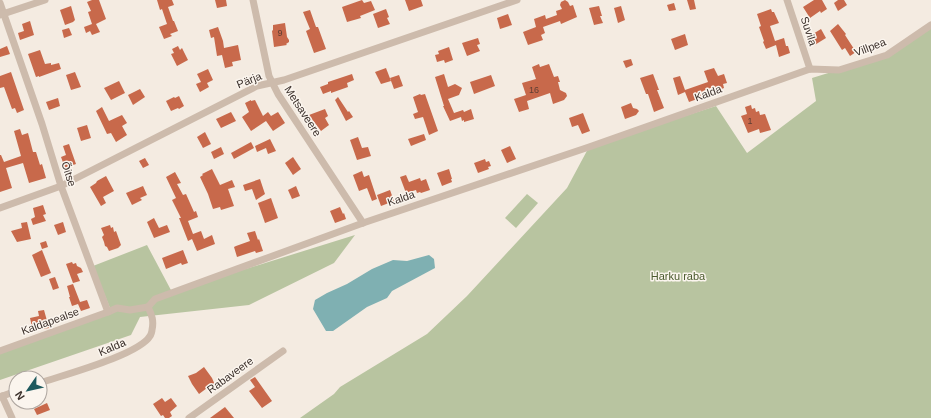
<svg xmlns="http://www.w3.org/2000/svg" width="931" height="418" font-family="Arial,sans-serif">
<style>
.green{fill:#b8c4a0}
.water{fill:#7fb0b2}
.building{fill:#c8694b}
.lines{fill:none;stroke-linecap:round;stroke-linejoin:round}
.street{stroke:#cdbbac;stroke-width:7}
.labels{text-anchor:middle;stroke-width:3;stroke-linejoin:round;paint-order:stroke}
.number-label{font-size:9px;fill:#5e3e33}
.street-label{font-size:11px;fill:#3b302b;stroke:#fbf5ee}
.park-label{font-size:11px;fill:#4a5a2e;stroke:#fbf5ee}
</style>
<rect width="100%" height="100%" fill="#f4ebe1"/>
<!-- green -->
<g class="green">
<path d="M 931,25 L 931,418 L 300,418 L 334,394 L 340,387 L 427,334 L 467,296 L 567,188 L 589,147 L 716,106 L 747,153 L 816,101 L 812,78 L 887,55 Z"/>
<path d="M 527,194 L 538,203 L 516,228 L 505,218 Z"/>
<path d="M 355,235 L 334,263 L 249,305 L 140,317 L 131,335 L 0,380 L 0,353 L 112,313 L 93,266 L 147,245 L 172,292 Z"/>
</g>
<!-- water -->
<path class="water" d="M 429,255 L 434,259 L 435,268 L 392,291 L 387,298 L 367,307 L 333,331 L 326,331 L 313,309 L 315,300 L 327,293 L 347,284 L 372,269 L 393,260 L 407,261 Z"/>
<!-- building -->
<g class="building">
<path d="M 92,0 L 99,0 L 106,19 L 96,24 L 100,32 L 92,35 L 90,31 L 86,33 L 84,27 L 92,24 L 88,12 L 91,11 L 87,2 Z"/>
<path d="M 157,0 L 172,0 L 174,5 L 168,7 L 173,21 L 174,21 L 178,31 L 170,34 L 172,36 L 164,39 L 159,27 L 167,24 L 162,9 L 160,10 Z"/>
<path d="M 215,0 L 226,0 L 227,6 L 217,8 Z"/>
<path d="M 362,0 L 364,3 L 371,1 L 375,10 L 360,16 L 361,18 L 347,22 L 342,7 Z"/>
<path d="M 405,0 L 421,0 L 423,6 L 409,11 Z"/>
<path d="M 565,0 L 568,2 L 570,6 L 573,5 L 577,17 L 561,24 L 560,21 L 543,27 L 545,33 L 541,35 L 543,40 L 528,45 L 523,32 L 536,27 L 534,19 L 545,15 L 546,19 L 557,15 L 556,11 L 562,9 L 560,5 L 561,2 Z"/>
<path d="M 687,0 L 694,0 L 696,9 L 690,10 Z"/>
<path d="M 814,0 L 822,0 L 827,9 L 821,13 L 820,11 L 810,18 L 803,7 Z"/>
<path d="M 838,0 L 844,0 L 847,5 L 838,11 L 834,3 Z"/>
<path d="M 674,3 L 676,10 L 669,11 L 667,5 Z"/>
<path d="M 71,6 L 75,20 L 73,22 L 65,25 L 60,10 Z"/>
<path d="M 599,6 L 602,16 L 600,16 L 603,23 L 594,25 L 589,8 Z"/>
<path d="M 621,6 L 625,20 L 618,23 L 614,8 Z"/>
<path d="M 386,9 L 389,17 L 387,18 L 390,24 L 378,28 L 373,14 Z"/>
<path d="M 771,9 L 772,12 L 774,12 L 779,23 L 770,26 L 775,41 L 784,38 L 786,46 L 788,46 L 790,53 L 779,57 L 776,45 L 766,49 L 763,42 L 764,41 L 759,27 L 761,26 L 757,14 Z"/>
<path d="M 310,10 L 316,27 L 318,27 L 326,49 L 314,53 L 306,31 L 310,29 L 303,12 Z"/>
<path d="M 508,14 L 512,25 L 500,29 L 497,18 Z"/>
<path d="M 30,21 L 34,35 L 20,40 L 18,33 L 24,31 L 22,24 Z"/>
<path d="M 285,23 L 287,37 L 289,40 L 289,42 L 286,44 L 287,45 L 274,47 L 272,31 L 273,30 L 273,25 Z"/>
<path d="M 838,24 L 846,34 L 845,35 L 856,52 L 850,56 L 845,48 L 842,50 L 830,31 Z"/>
<path d="M 218,27 L 223,41 L 224,48 L 238,45 L 241,60 L 232,62 L 233,66 L 225,68 L 222,55 L 217,56 L 214,37 L 211,38 L 209,30 Z"/>
<path d="M 69,28 L 72,35 L 64,38 L 62,30 Z"/>
<path d="M 821,29 L 826,38 L 813,46 L 808,37 Z"/>
<path d="M 685,34 L 688,45 L 675,50 L 671,39 Z"/>
<path d="M 478,38 L 480,44 L 477,45 L 480,51 L 467,56 L 462,43 Z"/>
<path d="M 7,46 L 10,54 L 0,57 L 0,49 Z"/>
<path d="M 178,46 L 180,50 L 182,48 L 188,60 L 177,66 L 171,54 L 174,53 L 172,49 Z"/>
<path d="M 449,47 L 453,60 L 445,63 L 444,60 L 437,62 L 435,55 L 439,54 L 438,51 Z"/>
<path d="M 40,50 L 45,64 L 51,63 L 51,65 L 59,63 L 61,69 L 39,77 L 39,76 L 36,77 L 28,54 Z"/>
<path d="M 631,59 L 633,65 L 626,68 L 623,61 Z"/>
<path d="M 539,64 L 540,67 L 549,64 L 554,77 L 558,76 L 560,82 L 558,82 L 560,90 L 566,93 L 567,96 L 564,100 L 553,104 L 550,93 L 527,101 L 529,109 L 519,112 L 514,99 L 526,95 L 522,83 L 536,79 L 532,67 Z"/>
<path d="M 386,68 L 391,81 L 381,84 L 375,72 Z"/>
<path d="M 714,68 L 718,76 L 724,74 L 727,83 L 723,84 L 724,88 L 716,91 L 715,86 L 703,91 L 704,94 L 700,96 L 700,98 L 689,102 L 685,92 L 678,95 L 673,78 L 680,76 L 685,90 L 708,82 L 704,71 Z"/>
<path d="M 208,69 L 213,80 L 207,83 L 209,87 L 200,92 L 196,84 L 201,82 L 197,74 Z"/>
<path d="M 11,72 L 24,110 L 17,113 L 15,108 L 12,109 L 4,87 L 0,88 L 0,76 Z"/>
<path d="M 75,72 L 81,87 L 71,90 L 66,75 Z"/>
<path d="M 352,74 L 354,80 L 347,83 L 348,87 L 331,93 L 331,91 L 323,94 L 320,87 L 328,84 L 328,82 Z"/>
<path d="M 444,74 L 448,87 L 455,84 L 462,88 L 459,95 L 448,99 L 454,113 L 463,110 L 464,112 L 471,109 L 474,119 L 464,122 L 464,120 L 462,121 L 461,117 L 450,121 L 443,106 L 444,106 L 435,77 Z"/>
<path d="M 653,74 L 659,90 L 657,90 L 664,108 L 654,112 L 648,94 L 646,94 L 640,78 Z"/>
<path d="M 399,75 L 403,86 L 394,89 L 390,78 Z"/>
<path d="M 491,75 L 495,86 L 474,94 L 470,82 Z"/>
<path d="M 119,81 L 125,93 L 111,100 L 104,88 Z"/>
<path d="M 140,89 L 145,97 L 133,105 L 128,95 Z"/>
<path d="M 420,94 L 421,95 L 425,94 L 438,131 L 429,135 L 423,117 L 415,119 L 413,114 L 418,112 L 413,97 Z"/>
<path d="M 179,96 L 184,106 L 179,109 L 178,108 L 171,111 L 166,101 L 174,97 L 175,98 Z"/>
<path d="M 338,97 L 348,112 L 349,111 L 353,117 L 346,121 L 335,100 Z"/>
<path d="M 58,98 L 60,106 L 49,110 L 46,102 Z"/>
<path d="M 251,100 L 251,101 L 255,100 L 263,116 L 268,112 L 271,116 L 278,112 L 285,123 L 273,131 L 266,121 L 251,131 L 242,117 L 249,112 L 245,103 Z"/>
<path d="M 631,103 L 633,108 L 637,109 L 639,111 L 636,115 L 625,119 L 621,107 Z"/>
<path d="M 751,105 L 752,109 L 755,108 L 756,112 L 759,111 L 760,115 L 765,114 L 771,130 L 760,133 L 759,129 L 748,133 L 741,116 L 747,114 L 745,107 Z"/>
<path d="M 102,107 L 109,121 L 122,115 L 127,123 L 122,126 L 127,135 L 116,142 L 111,133 L 107,134 L 96,111 Z"/>
<path d="M 325,109 L 328,116 L 325,118 L 329,125 L 321,131 L 309,115 Z"/>
<path d="M 231,112 L 236,121 L 221,128 L 216,119 Z"/>
<path d="M 583,113 L 590,131 L 582,134 L 578,125 L 572,127 L 569,118 Z"/>
<path d="M 87,125 L 91,138 L 81,141 L 77,128 Z"/>
<path d="M 20,129 L 22,135 L 28,133 L 33,152 L 36,152 L 40,165 L 42,164 L 46,178 L 29,183 L 23,163 L 6,168 L 12,188 L 0,192 L 0,155 L 1,155 L 4,162 L 21,156 L 14,131 Z"/>
<path d="M 205,132 L 211,144 L 203,148 L 197,137 Z"/>
<path d="M 424,134 L 426,140 L 411,146 L 408,139 Z"/>
<path d="M 358,137 L 362,148 L 368,147 L 371,156 L 357,160 L 350,140 Z"/>
<path d="M 270,139 L 276,151 L 268,154 L 266,148 L 257,152 L 255,146 Z"/>
<path d="M 251,142 L 254,148 L 234,159 L 231,153 Z"/>
<path d="M 69,144 L 76,164 L 65,168 L 61,157 L 66,155 L 63,146 Z"/>
<path d="M 510,146 L 516,159 L 507,163 L 501,150 Z"/>
<path d="M 221,147 L 224,154 L 214,159 L 211,152 Z"/>
<path d="M 293,157 L 301,169 L 293,175 L 285,163 Z"/>
<path d="M 145,158 L 149,165 L 143,168 L 139,161 Z"/>
<path d="M 485,159 L 486,162 L 489,161 L 491,166 L 488,167 L 489,169 L 478,173 L 474,163 Z"/>
<path d="M 212,169 L 220,185 L 232,180 L 235,187 L 228,189 L 234,206 L 221,210 L 220,207 L 213,209 L 208,194 L 200,177 L 203,175 L 202,174 Z"/>
<path d="M 449,169 L 452,179 L 451,179 L 452,182 L 442,186 L 437,173 Z"/>
<path d="M 362,171 L 364,177 L 369,175 L 377,199 L 372,201 L 367,188 L 359,191 L 353,175 Z"/>
<path d="M 175,172 L 181,183 L 177,184 L 183,195 L 186,194 L 194,212 L 196,211 L 198,217 L 188,221 L 193,234 L 201,231 L 204,239 L 212,235 L 215,244 L 197,251 L 192,239 L 188,241 L 179,218 L 181,218 L 172,200 L 176,198 L 166,177 Z"/>
<path d="M 406,175 L 409,182 L 420,178 L 421,181 L 426,179 L 430,190 L 421,193 L 420,192 L 417,193 L 416,190 L 406,193 L 400,177 Z"/>
<path d="M 106,176 L 114,191 L 103,197 L 106,203 L 101,206 L 90,187 L 96,183 L 97,181 Z"/>
<path d="M 260,179 L 265,194 L 256,200 L 252,189 L 245,191 L 243,185 Z"/>
<path d="M 143,186 L 147,195 L 140,198 L 142,200 L 132,205 L 126,193 Z"/>
<path d="M 296,186 L 300,196 L 292,199 L 288,190 Z"/>
<path d="M 390,190 L 394,201 L 381,206 L 377,195 Z"/>
<path d="M 271,198 L 278,218 L 265,223 L 258,203 Z"/>
<path d="M 43,205 L 46,214 L 43,215 L 46,221 L 33,225 L 31,219 L 35,217 L 33,208 Z"/>
<path d="M 340,207 L 343,214 L 344,213 L 346,219 L 335,223 L 330,211 Z"/>
<path d="M 154,218 L 159,228 L 167,225 L 170,232 L 154,238 L 147,222 Z"/>
<path d="M 27,222 L 31,239 L 17,242 L 11,231 L 22,228 L 21,223 Z"/>
<path d="M 63,222 L 66,232 L 58,235 L 54,225 Z"/>
<path d="M 110,225 L 111,228 L 113,227 L 114,232 L 116,231 L 121,245 L 118,248 L 109,251 L 107,247 L 105,246 L 104,242 L 102,237 L 104,235 L 101,228 Z"/>
<path d="M 255,231 L 258,240 L 259,239 L 263,251 L 256,253 L 255,251 L 237,257 L 234,247 L 236,246 L 250,241 L 247,233 Z"/>
<path d="M 46,241 L 48,247 L 42,249 L 40,243 Z"/>
<path d="M 42,250 L 51,273 L 41,277 L 32,255 Z"/>
<path d="M 183,250 L 188,263 L 182,265 L 181,263 L 166,269 L 162,258 Z"/>
<path d="M 72,262 L 73,264 L 76,263 L 77,266 L 81,268 L 83,272 L 77,274 L 80,281 L 73,283 L 66,264 Z"/>
<path d="M 55,277 L 59,288 L 53,290 L 49,279 Z"/>
<path d="M 73,284 L 80,302 L 87,300 L 90,308 L 81,311 L 78,304 L 72,306 L 69,297 L 70,297 L 67,286 Z"/>
<path d="M 44,310 L 49,328 L 43,329 L 42,327 L 36,328 L 36,326 L 32,327 L 30,318 L 39,316 L 38,311 Z"/>
<path d="M 204,367 L 212,378 L 215,385 L 207,388 L 199,394 L 192,384 L 188,376 L 196,373 Z"/>
<path d="M 255,377 L 272,401 L 262,408 L 249,391 L 255,387 L 250,380 Z"/>
<path d="M 162,398 L 165,402 L 171,398 L 177,406 L 170,412 L 172,416 L 169,418 L 165,418 L 163,415 L 161,416 L 153,404 Z"/>
<path d="M 47,403 L 50,410 L 37,415 L 34,409 Z"/>
<path d="M 225,407 L 234,418 L 210,418 Z"/>
</g>
<g class="lines">
<!-- street -->
<g class="street">
<path d="M 253,0 L 269,76 L 278,94 L 363,223"/>
<path d="M 787,0 L 810,69"/>
<path d="M 0,3 L 42,124 L 61,186 L 108,312 L 117,308 L 130,310 L 148,307"/>
<path d="M 0,15 L 45,0"/>
<path d="M 0,208 L 61,186 L 257,86 L 284,80 L 517,0"/>
<path d="M 0,351 L 108,312"/>
<path d="M 40,383 C 63,375 139,355 150,336 C 151,335 152,331 152,330 C 154,321 152,315 148,307 L 155,299 L 363,223 L 589,147 L 810,69 L 839,70 L 887,55 L 931,25"/>
<path d="M 2,396 L 12,418"/>
<path d="M 0,397 L 16,391"/>
<path d="M 189,418 L 283,351"/>
</g>
</g>
<g class="labels">
<!-- number labels -->
<g class="number-label">
<text x="280" y="36">9</text>
<text x="534" y="93">16</text>
<text x="750" y="124">1</text>
</g>
<!-- street labels -->
<g class="street-label">
<text transform="translate(809 31) rotate(72)" y="4">Suvila</text>
<text transform="translate(870 47) rotate(-21)" y="4">Villpea</text>
<text transform="translate(249 80) rotate(-22)" y="4">Pärja</text>
<text transform="translate(708 93) rotate(-20)" y="4">Kalda</text>
<text transform="translate(303 111) rotate(57)" y="4">Metsaveere</text>
<text transform="translate(69 174) rotate(72)" y="4">Õitse</text>
<text transform="translate(401 198) rotate(-19)" y="4">Kalda</text>
<text transform="translate(50 321) rotate(-20)" y="4">Kaldapealse</text>
<text transform="translate(112 347) rotate(-23)" y="4">Kalda</text>
<text transform="translate(230 375) rotate(-36)" y="4">Rabaveere</text>
</g>
<!-- park labels -->
<g class="park-label">
<text x="678" y="280">Harku raba</text>
</g>
</g>
<!-- north arrow -->
<g transform="translate(28 390) rotate(236)"><circle r="19" fill="#fbf5ee" stroke="#aea6a0"/>
<path d="M0-3L7 15L0 10L-7 15Z" fill="#1f5a5e"/>
<text y="-6" font-size="11" font-weight="bold" text-anchor="middle" fill="#3b302b">N</text>
</g>
</svg>
